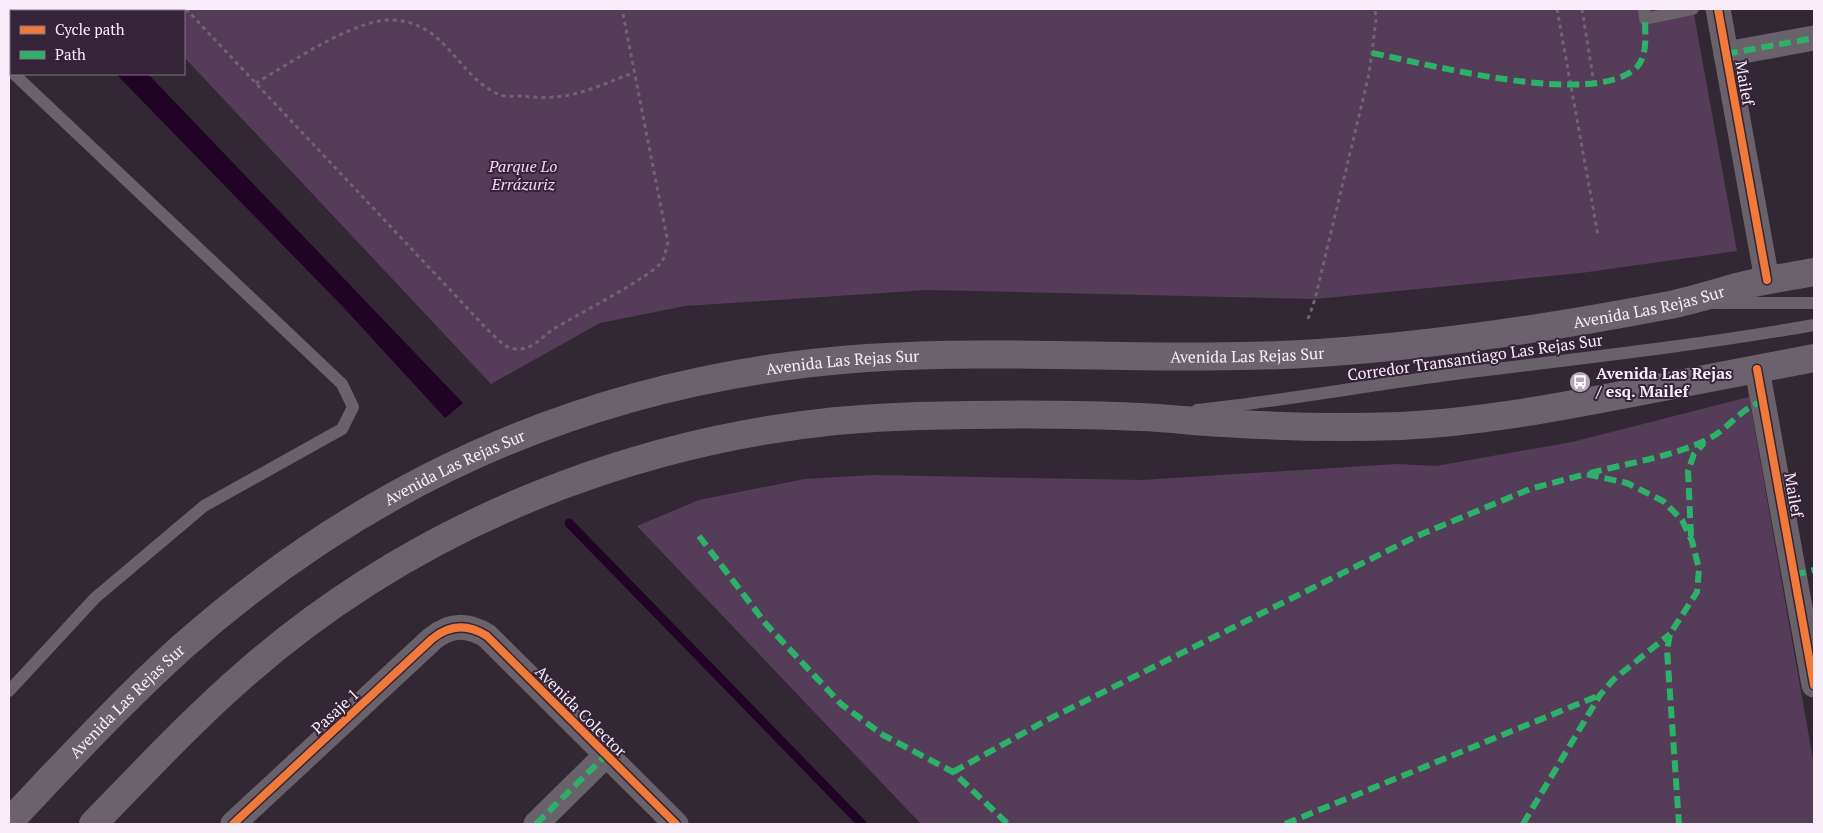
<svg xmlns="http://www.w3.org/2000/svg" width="1823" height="833" font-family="'PT Serif',serif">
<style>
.green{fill:#553c58}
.water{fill:#210425}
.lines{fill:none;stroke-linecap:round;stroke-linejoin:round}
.stream{stroke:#210425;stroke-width:9}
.path{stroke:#6d666e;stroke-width:3;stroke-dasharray:4 4;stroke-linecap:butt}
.lane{stroke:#69626a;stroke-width:12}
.street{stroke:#69626a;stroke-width:25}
.primary{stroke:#6c626d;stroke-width:28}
.quiet{stroke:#2db169;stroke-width:6;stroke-dasharray:12 6;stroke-linecap:butt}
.cycleway-casing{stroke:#352437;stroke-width:11}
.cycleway{stroke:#f17a3a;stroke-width:8}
.labels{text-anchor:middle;stroke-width:4;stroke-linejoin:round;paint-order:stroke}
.street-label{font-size:16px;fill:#f8edf9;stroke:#352437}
.park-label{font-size:16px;font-style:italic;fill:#f8d3fd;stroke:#352437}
.poi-label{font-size:16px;font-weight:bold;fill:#f8edf9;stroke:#352437;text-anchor:start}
</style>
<rect width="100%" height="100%" fill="#322833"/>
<!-- green -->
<g class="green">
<path d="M 138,9 L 1693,9 L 1737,251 L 1581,273 L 1315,299 L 927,290 L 685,306 L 600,323 L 491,384 L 184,57 L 184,11 L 140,11 Z"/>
<path d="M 1749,397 L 1814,765 L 1814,824 L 921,824 L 637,526 L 699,500 L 805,479 L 873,475 L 1142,480 L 1397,464 L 1436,466 L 1572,442 Z"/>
</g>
<!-- water -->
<path class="water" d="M 116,74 L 148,74 L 463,403 L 445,418 L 345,309 Z"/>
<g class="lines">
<!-- stream -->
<path class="stream" d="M 569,523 L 862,824"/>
<!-- path -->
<g class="path">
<path d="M 186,9 L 486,328 C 495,336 504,349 516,349 C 532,350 541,338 552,330 C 574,316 652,277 662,261 C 665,257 666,248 668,243 L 622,9"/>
<path d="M 1557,9 L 1598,235"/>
<path d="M 1582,9 L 1594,84"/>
<path d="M 256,83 C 289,64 355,18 393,20 C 448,23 457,77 500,95 C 506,97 516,96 522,96 C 532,97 543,98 553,97 C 580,96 608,82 633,73"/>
<path d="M 1308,319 L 1315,299 L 1369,74 L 1376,20 L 1375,9"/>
</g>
<!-- lane -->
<g class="lane">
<path d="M 1644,9 L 1645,19 L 1693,9"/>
<path d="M 1714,303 L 1814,303"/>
<path d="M 1197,410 C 1283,401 1369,385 1455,374 C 1575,359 1695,346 1814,325"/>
<path d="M 9,691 L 95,598 L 204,506 L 342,429 L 353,407 L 342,384 L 14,74"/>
</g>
<!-- street -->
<g class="street">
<path d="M 1718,9 L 1767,280"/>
<path d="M 1726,54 L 1814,38"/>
<path d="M 1757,369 L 1814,685"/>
<path d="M 233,824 L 432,639 C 450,624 468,624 487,636 L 676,824"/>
<path d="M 536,824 L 606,755"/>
</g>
<!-- primary -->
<g class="primary">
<path id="s1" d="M 9,822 C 65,763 121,702 182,647 C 377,474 606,376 867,358 C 1017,348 1169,363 1319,353 C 1437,345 1555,327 1670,305 C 1693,300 1715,293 1737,287 C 1762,280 1788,277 1814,272"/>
<path d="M 93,824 C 143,773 191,721 245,674 C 430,512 673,422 918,416 C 992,414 1067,413 1141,417 C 1169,418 1197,422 1225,423 C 1283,427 1343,428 1401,426 C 1479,422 1555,408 1632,393 C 1692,381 1753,370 1814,358"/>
</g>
<!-- quiet -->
<g class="quiet">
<path d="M 1372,53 C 1428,64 1595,109 1637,67 C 1648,55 1645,34 1645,19"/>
<path d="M 1726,54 L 1814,38"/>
<path d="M 1590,473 C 1628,463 1671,457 1706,440 C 1729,430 1737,410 1763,401"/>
<path d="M 699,536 L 766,624 L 841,704 L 883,735 L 953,772 L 1008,824"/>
<path d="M 1691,536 L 1688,471 L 1694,454 L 1704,443"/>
<path d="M 1794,575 L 1814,570"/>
<path d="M 953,772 L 1047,720 L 1417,536 L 1530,489 L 1586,474 L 1627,483 L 1663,501 L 1682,520 L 1692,541 L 1699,569 L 1697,592 L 1670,634 L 1667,650 L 1679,824"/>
<path d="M 536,824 L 606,755"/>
<path d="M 1285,824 L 1600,695"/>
<path d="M 1523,824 L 1600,695 L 1613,680 L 1670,634"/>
</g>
<!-- cycleway casing -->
<g class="cycleway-casing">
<g id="cycleway">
<path d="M 1718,9 L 1767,280"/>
<path d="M 1757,369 L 1814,685"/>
<path d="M 233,824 L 432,639 C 450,624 468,624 487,636 L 676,824"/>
</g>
</g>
<!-- cycleway -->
<use href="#cycleway" class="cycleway"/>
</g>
<!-- icons -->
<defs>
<g id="bus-disc" transform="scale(1.125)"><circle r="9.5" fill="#b3a8b4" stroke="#352437"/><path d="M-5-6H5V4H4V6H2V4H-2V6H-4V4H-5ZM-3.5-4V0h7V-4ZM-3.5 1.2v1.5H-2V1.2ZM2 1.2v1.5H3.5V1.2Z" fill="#fff"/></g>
</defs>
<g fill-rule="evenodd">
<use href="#bus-disc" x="1580" y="382"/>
</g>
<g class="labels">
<!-- street labels -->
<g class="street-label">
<text transform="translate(1745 83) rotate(80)" y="6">Mailef</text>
<text dy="6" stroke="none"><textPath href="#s1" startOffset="1789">Avenida Las Rejas Sur</textPath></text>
<text dy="6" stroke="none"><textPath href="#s1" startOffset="1384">Avenida Las Rejas Sur</textPath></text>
<text transform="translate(1475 357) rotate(-8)" y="6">Corredor Transantiago Las Rejas Sur</text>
<text dy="6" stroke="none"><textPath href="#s1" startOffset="979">Avenida Las Rejas Sur</textPath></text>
<text dy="6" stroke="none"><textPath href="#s1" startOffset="574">Avenida Las Rejas Sur</textPath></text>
<text transform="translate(1794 495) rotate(80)" y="6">Mailef</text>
<text dy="6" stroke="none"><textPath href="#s1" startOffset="169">Avenida Las Rejas Sur</textPath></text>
<text transform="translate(335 711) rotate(-43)" y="6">Pasaje 1</text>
<text transform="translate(581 711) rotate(45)" y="6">Avenida Colector</text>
</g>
<!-- park labels -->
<g class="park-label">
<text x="523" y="172">Parque Lo<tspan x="523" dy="18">Errázuriz</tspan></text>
</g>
<!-- poi labels -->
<g class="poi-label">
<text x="1596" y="379">Avenida Las Rejas<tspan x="1596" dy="18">/ esq. Mailef</tspan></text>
</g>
</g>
<!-- border -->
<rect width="1823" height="833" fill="none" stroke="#f8edf9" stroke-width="20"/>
<!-- legend -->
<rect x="10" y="10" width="175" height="65" fill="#352437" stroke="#837485"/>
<rect x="20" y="26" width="25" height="8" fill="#f17a3a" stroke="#837485"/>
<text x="55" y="35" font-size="15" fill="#f8edf9">Cycle path</text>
<rect x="20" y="51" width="25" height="8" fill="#2db169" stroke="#837485"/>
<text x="55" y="60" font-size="15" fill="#f8edf9">Path</text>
</svg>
